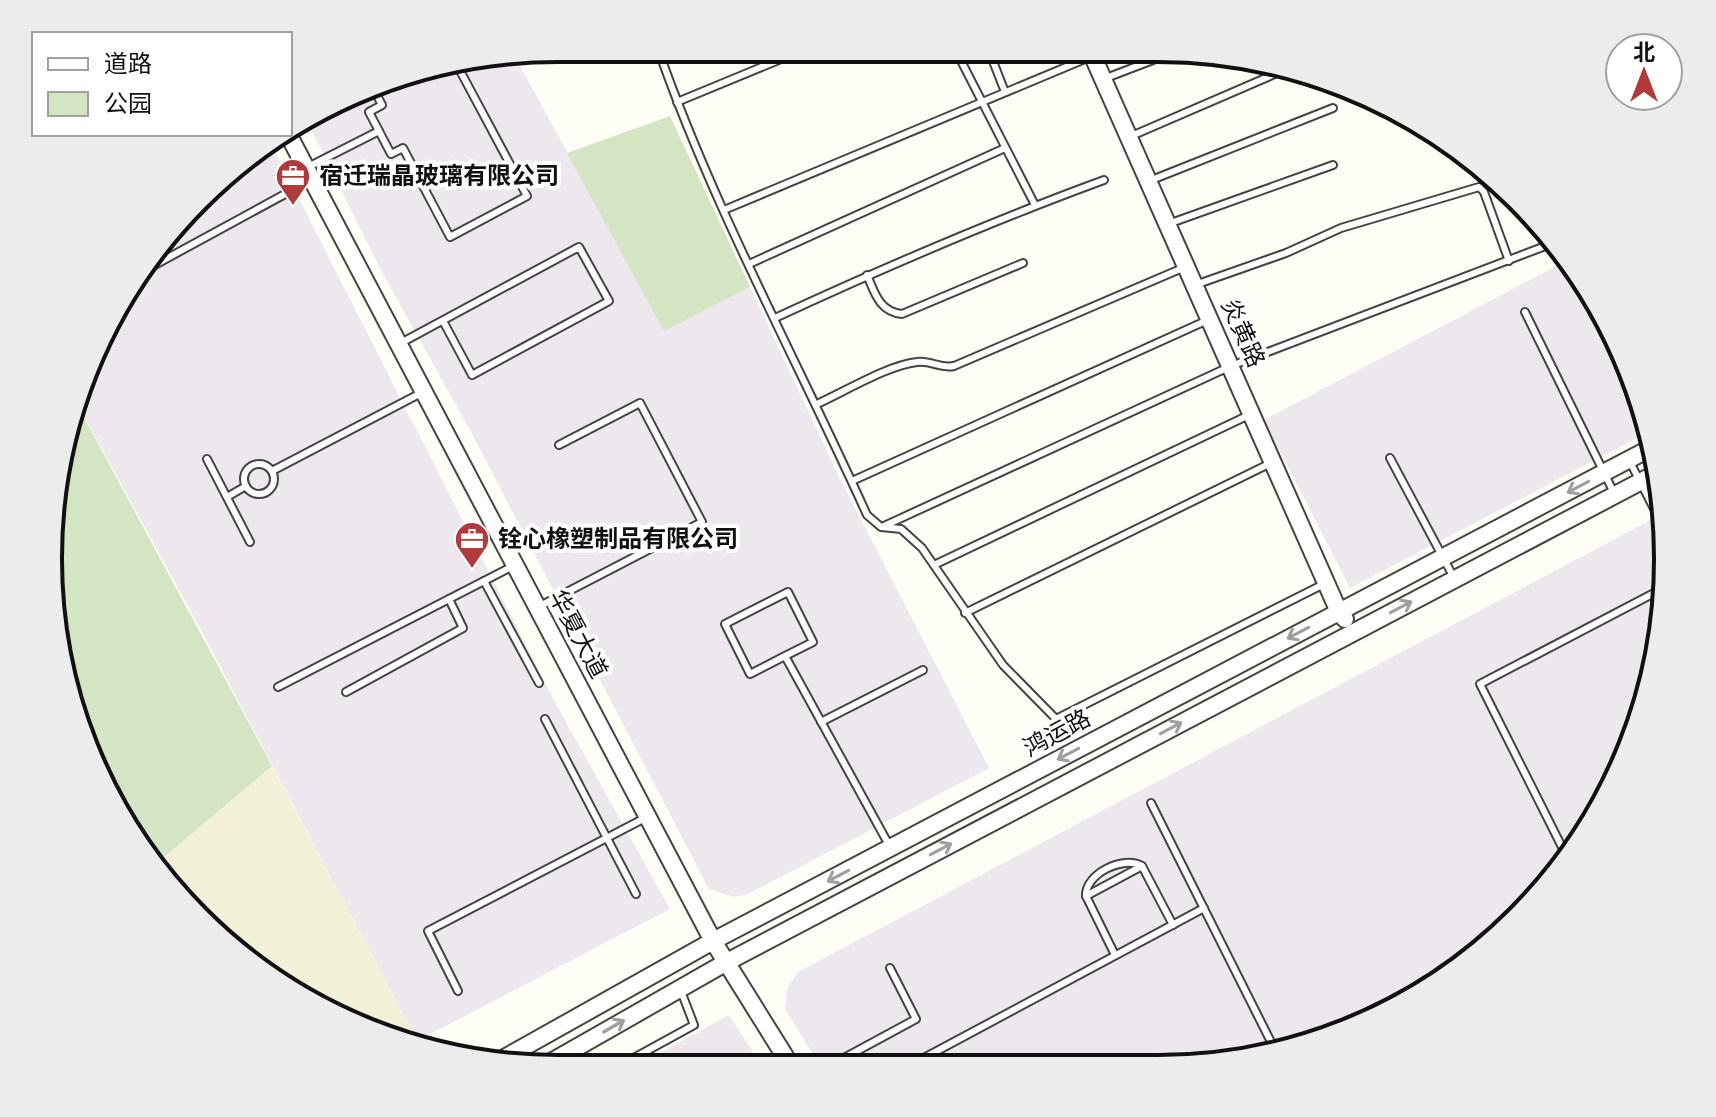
<svg xmlns="http://www.w3.org/2000/svg" width="1716" height="1117" font-family="Literata,'Noto Sans SC',serif">
<style>
.industrial{fill:#ede7ee}
.farmland{fill:#f2f1d8}
.green{fill:#d3e5c2}
.lines{fill:none;stroke-linecap:round;stroke-linejoin:round}
.service-casing{stroke:#444;stroke-width:10}
.tertiary-casing{stroke:#444;stroke-width:20}
.path{stroke:#333;stroke-width:3;stroke-dasharray:8 4;stroke-linecap:butt}
.service{stroke:#fff;stroke-width:6}
.tertiary{stroke:#fff;stroke-width:16}
.oneway{stroke:#a0a0a0}
.labels{text-anchor:middle;stroke-width:8;stroke-linejoin:round;paint-order:stroke}
.poi-label{font-size:24px;font-weight:bold;fill:#111;stroke:#fff;text-anchor:start}
.street-label{font-size:24px;fill:#111;stroke:#fff}
.rim{fill:none;stroke:#111;stroke-width:4}
</style>
<rect width="100%" height="100%" fill="#fefdf6"/>
<!-- industrial -->
<g class="industrial">
<path d="M 514,55 L 665,330 L 750,287 L 840,479 L 989,768 L 746,895 L 733,897 L 709,889 L 470,430 L 383,274 L 306,119 L 395,75 Z"/>
<path d="M 269,140 L 557,706 L 670,909 L 417,1041 L 200,628 L 74,398 L 153,248 Z"/>
<path d="M 1562,263 L 1615,332 L 1643,435 L 1350,588 L 1264,420 Z"/>
<path d="M 1664,513 L 1667,525 L 1641,722 L 1542,895 L 1384,1016 L 1190,1068 L 820,1066 L 785,1009 L 787,989 L 798,972 Z"/>
<path d="M 729,1015 L 762,1066 L 637,1065 Z"/>
</g>
<!-- farmland -->
<path class="farmland" d="M 272,766 L 417,1041 L 419,1045 L 363,1030 L 222,943 L 157,863 Z"/>
<!-- green -->
<g class="green">
<path d="M 670,116 L 750,287 L 664,331 L 567,153 Z"/>
<path d="M 74,399 L 272,766 L 157,863 L 117,814 L 65,690 L 49,526 Z"/>
</g>
<g class="lines">
<!-- service casing -->
<g class="service-casing">
<g id="service">
<path d="M 658,49 C 714,209 797,360 867,515 L 881,527 L 901,529 L 922,548 L 1003,665 L 1056,719 L 1324,584"/>
<path d="M 956,51 L 1035,205"/>
<path d="M 989,51 L 1005,92"/>
<path d="M 1106,78 L 1174,52"/>
<path d="M 372,86 L 382,105 L 369,112 L 391,154 L 403,148 L 450,237 L 527,196 L 457,65"/>
<path d="M 677,102 L 803,50"/>
<path d="M 1129,137 L 1284,70"/>
<path d="M 306,168 L 379,131"/>
<path d="M 1149,181 L 1333,108"/>
<path d="M 724,210 L 1090,57"/>
<path d="M 1168,224 L 1333,165"/>
<path d="M 749,264 L 1005,148"/>
<path d="M 140,273 L 309,181"/>
<path d="M 867,275 C 875,294 880,312 902,314 L 1023,263"/>
<path d="M 1195,285 L 1286,253 L 1341,228 L 1479,187 L 1484,192 L 1509,261"/>
<path d="M 1525,312 L 1615,495"/>
<path d="M 775,318 C 883,268 992,221 1104,180"/>
<path d="M 399,344 L 579,247 L 609,301 L 472,375 L 443,321"/>
<path d="M 817,404 C 844,392 888,365 917,362 C 931,360 940,369 954,366 L 1178,270"/>
<path d="M 1390,458 L 1454,578"/>
<path d="M 207,459 L 250,542"/>
<path d="M 1629,460 L 1666,532"/>
<circle cx="259" cy="479" r="15"/>
<path d="M 272,471 L 421,393"/>
<path d="M 852,481 L 1210,319"/>
<path d="M 227,497 L 246,486"/>
<path d="M 884,526 L 1231,366 L 1548,245"/>
<path d="M 934,565 L 1249,415"/>
<path d="M 484,581 L 539,683"/>
<path d="M 540,606 L 702,522 L 640,403 L 559,445"/>
<path d="M 965,613 L 1271,463"/>
<path d="M 785,656 L 750,674 L 725,624 L 788,592 L 813,642 L 785,656 L 889,845"/>
<path d="M 278,687 L 513,566"/>
<path d="M 346,692 L 463,628 L 449,599"/>
<path d="M 545,719 L 636,894"/>
<path d="M 821,722 L 923,670"/>
<path d="M 1151,803 L 1273,1046"/>
<path d="M 1565,853 L 1480,684 L 1658,591"/>
<path d="M 1086,896 C 1085,874 1123,855 1142,866"/>
<path d="M 1115,955 L 1086,896 L 1142,866 L 1173,925"/>
<path d="M 458,991 L 428,931 L 645,818"/>
<path d="M 621,1065 L 694,1025 L 681,991"/>
<path d="M 849,1066 L 844,1058 L 916,1019 L 890,968"/>
<path d="M 907,1067 L 1204,908"/>
</g>
</g>
<!-- tertiary casing -->
<g class="tertiary-casing">
<g id="tertiary">
<path d="M 1091,52 L 1339,612 L 1345,619"/>
<path d="M 288,134 L 713,941 L 791,1066"/>
<path d="M 492,1065 L 713,941 L 1647,450"/>
<path d="M 546,1065 L 725,963 L 1653,475"/>
</g>
</g>
<!-- path -->
<path class="path" d="M 70,422 L 77,416"/>
<!-- service -->
<use href="#service" class="service"/>
<!-- tertiary -->
<use href="#tertiary" class="tertiary"/>
</g>
<!-- one-way arrows -->
<defs><path id="oneway-shaft" d="M-6 0H5M1.5-3L5.5 0L1.5 3" fill="none" stroke-width="1.6" stroke-linecap="round" stroke-linejoin="round" transform="scale(2)"/></defs>
<g class="oneway">
<use href="#oneway-shaft" transform="translate(1578 487) rotate(152)"/>
<use href="#oneway-shaft" transform="translate(1401 607) rotate(-28)"/>
<use href="#oneway-shaft" transform="translate(1298 633) rotate(152)"/>
<use href="#oneway-shaft" transform="translate(1171 728) rotate(-28)"/>
<use href="#oneway-shaft" transform="translate(1068 754) rotate(152)"/>
<use href="#oneway-shaft" transform="translate(941 849) rotate(-28)"/>
<use href="#oneway-shaft" transform="translate(838 876) rotate(152)"/>
<use href="#oneway-shaft" transform="translate(614 1026) rotate(-30)"/>
</g>
<!-- icons -->
<defs>
<g id="office-pin" transform="scale(1.8)"><path d="M0 17L-7.5 6A9.5 9.5 0 1 1 7.5 6Z" fill="#b13939" stroke="#fff"/><path d="M-6-3h4V-5.5h4V-3h4V5H-6ZM-1-4.5V-3h2v-1.5ZM-6 0V1H6V0Z" fill="#fff"/></g>
</defs>
<g fill-rule="evenodd">
<use href="#office-pin" x="293" y="176"/>
<use href="#office-pin" x="472" y="539"/>
</g>
<g class="labels">
<!-- poi labels -->
<g class="poi-label">
<text x="319" y="184">宿迁瑞晶玻璃有限公司</text>
<text x="498" y="547">铨心橡塑制品有限公司</text>
</g>
<!-- street labels -->
<g class="street-label">
<text transform="translate(1243 333) rotate(66)" y="8">炎黄路</text>
<text transform="translate(578 634) rotate(62)" y="8">华夏大道</text>
<text transform="translate(1057 733) rotate(-28)" y="8">鸿运路</text>
</g>
</g>
<!-- crop -->
<path d="M0 0H1716V1117H0ZM558 62H1158A496 496 0 0 1 1654 558V559A496 496 0 0 1 1158 1055H558A496 496 0 0 1 62 559V558A496 496 0 0 1 558 62Z" fill="#ececec" fill-rule="evenodd"/>
<path class="rim" d="M558 62H1158A496 496 0 0 1 1654 558V559A496 496 0 0 1 1158 1055H558A496 496 0 0 1 62 559V558A496 496 0 0 1 558 62Z"/>
<!-- legend -->
<rect x="32" y="32" width="260" height="104" fill="#ffffff" stroke="#a0a0a0" stroke-width="2"/>
<rect x="48" y="58" width="40" height="12" fill="#ffffff" stroke="#a0a0a0" stroke-width="2"/>
<text x="104" y="72" font-size="24" fill="#111111">道路</text>
<rect x="48" y="92" width="40" height="24" fill="#d3e5c2" stroke="#a0a0a0" stroke-width="2"/>
<text x="104" y="112" font-size="24" fill="#111111">公园</text>
<!-- north arrow -->
<g transform="translate(1644 72)"><circle r="38" fill="#ffffff" stroke="#a0a0a0" stroke-width="2"/>
<path d="M0-6L14 30L0 20L-14 30Z" fill="#b13939"/>
<text y="-12" font-size="22" font-weight="bold" text-anchor="middle" fill="#111111">北</text>
</g>
</svg>
